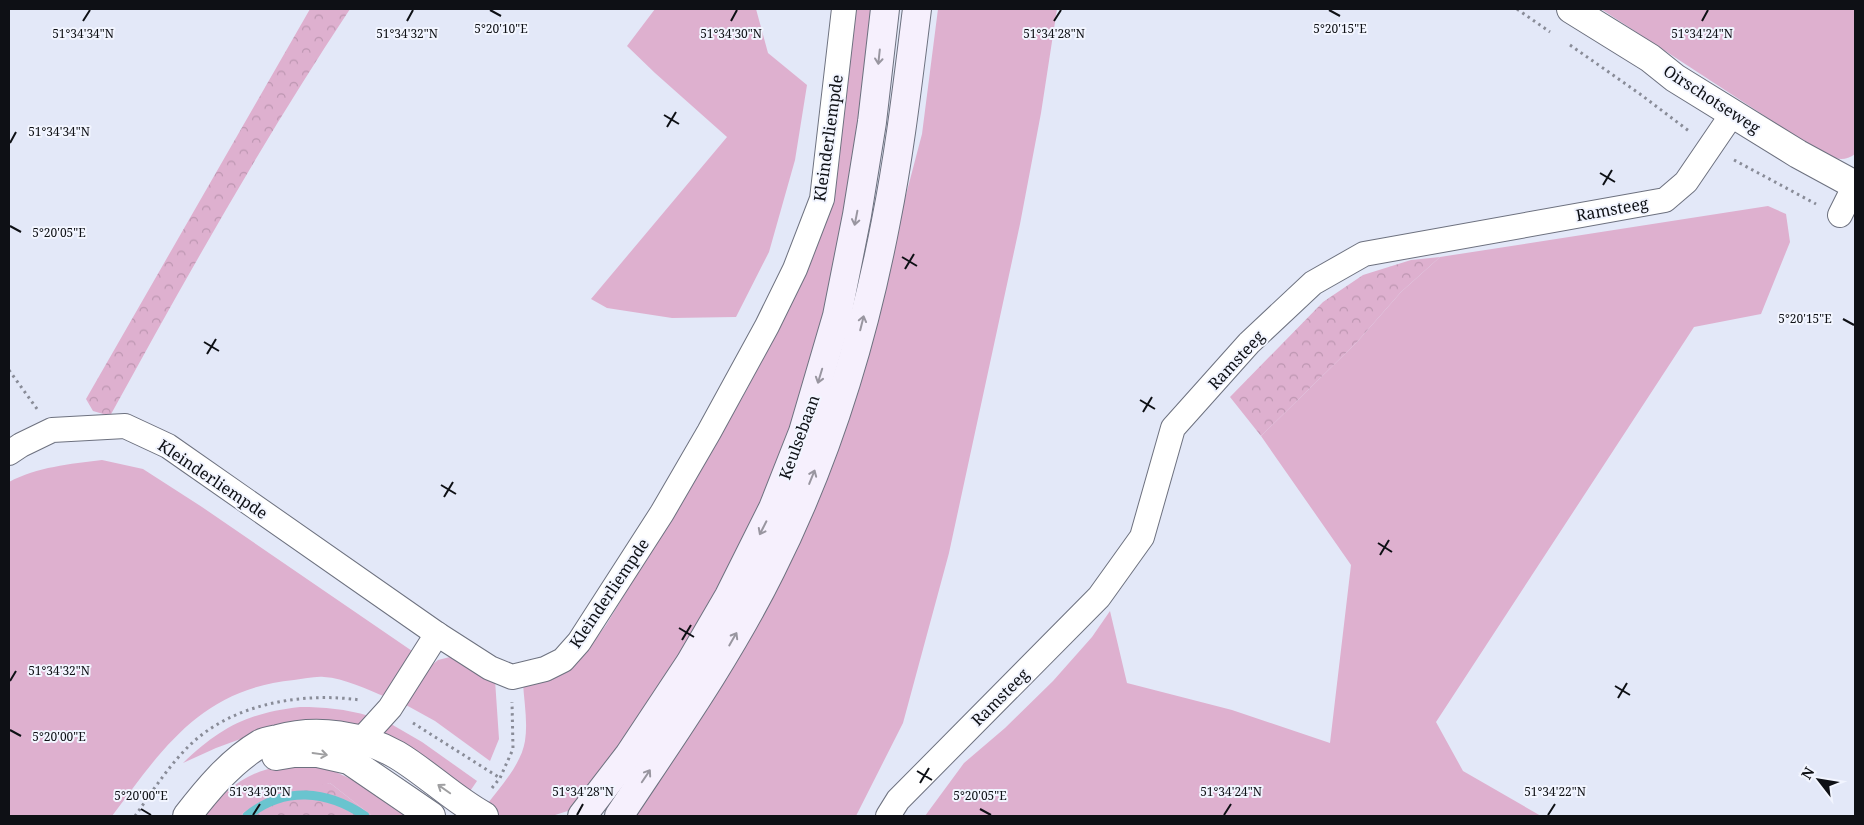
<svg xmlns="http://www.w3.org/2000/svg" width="1864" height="825" font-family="'Noto Serif',serif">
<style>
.grass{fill:#deb0cf}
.forest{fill:url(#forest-crowns)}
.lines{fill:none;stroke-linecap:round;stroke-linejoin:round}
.stream{stroke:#69c4cf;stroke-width:9}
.minor-casing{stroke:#6d717f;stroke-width:26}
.tertiary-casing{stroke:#6d717f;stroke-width:30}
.secondary-casing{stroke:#6d717f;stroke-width:30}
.path{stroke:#898c98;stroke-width:3;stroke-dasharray:2.5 4;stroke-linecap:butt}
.minor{stroke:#fff;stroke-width:24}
.tertiary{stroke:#fff;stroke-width:28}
.secondary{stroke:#f6f0fd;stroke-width:28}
.oneway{stroke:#9996a0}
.oneway2{stroke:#9f9fa1}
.ticks{fill:none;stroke:#0e1015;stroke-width:2}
.labels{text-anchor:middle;stroke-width:4;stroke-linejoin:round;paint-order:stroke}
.street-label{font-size:16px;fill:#0e1015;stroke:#f2f5ff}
.ticks-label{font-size:12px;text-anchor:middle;fill:#0e1015;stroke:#f2f5ff;stroke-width:4;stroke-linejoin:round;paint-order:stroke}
</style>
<defs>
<pattern id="forest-crowns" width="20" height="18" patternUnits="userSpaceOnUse" patternTransform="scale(1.25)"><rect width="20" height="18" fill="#deb0cf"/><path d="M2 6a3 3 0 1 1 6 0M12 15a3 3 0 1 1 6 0" fill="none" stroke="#bd96b1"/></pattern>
</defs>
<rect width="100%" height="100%" fill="#e3e8f8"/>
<!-- grass -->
<g class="grass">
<path d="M 655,9 L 756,9 L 768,53 L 807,85 L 795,160 L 769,252 L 736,317 L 672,318 L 607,308 L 591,299 L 727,137 L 655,73 L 627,46 Z"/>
<path d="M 856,9 L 874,9 L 837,278 L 794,430 L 721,593 L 577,808 L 552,816 L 496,816 L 483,810 C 498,789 521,766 525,741 C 528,722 524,701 523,683 L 592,644 L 606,625 L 705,462 L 746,391 L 790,305 L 837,168 Z"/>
<path d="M 938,9 L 1057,9 L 1041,113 L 1020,224 L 949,553 L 903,723 L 856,816 L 630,816 L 902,210 L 922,134 Z"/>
<path d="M 1601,9 L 1855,9 L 1855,154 C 1845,162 1834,159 1823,154 Z"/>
<path d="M 1768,206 L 1786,214 L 1790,242 L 1761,314 L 1694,327 L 1436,722 L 1463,771 L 1541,816 L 925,816 L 964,763 L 1005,728 L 1053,681 L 1092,637 L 1110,611 L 1127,683 L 1232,710 L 1330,743 L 1351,565 L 1261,436 L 1357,342 L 1401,292 L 1440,257 Z"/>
<path d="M 102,460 L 143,469 L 202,507 L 415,653 L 386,697 C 368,690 344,678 324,677 C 315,676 304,679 294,680 C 201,689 163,748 112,816 L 9,816 L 9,482 C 37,467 70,464 102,460 Z"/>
<path d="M 450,657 L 495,680 L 499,739 L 490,761 L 435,721 L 406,705 L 432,665 L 438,660 Z"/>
<path d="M 300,707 C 324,707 346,709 369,716 L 352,731 L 254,734 L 216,748 L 183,763 C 221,727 248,713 300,707 Z"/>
<path d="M 391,724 L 422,742 L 477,781 L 466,797 L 374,739 Z"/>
<path d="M 315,765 C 351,775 379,795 409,816 L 372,816 L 330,783 L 244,812 L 241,816 L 202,816 C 223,793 247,770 280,767 C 291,765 304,766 315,765 Z"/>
</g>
<!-- forest -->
<g class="forest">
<path d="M 310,9 L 350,9 C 263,140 186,278 110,416 L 93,411 L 86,399 Z"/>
<path d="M 1440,257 L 1401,292 L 1357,342 L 1261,436 L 1230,397 L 1323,302 L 1363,275 L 1411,260 Z"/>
<path d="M 330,783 L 372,816 L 241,816 L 244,812 L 284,793 Z"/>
</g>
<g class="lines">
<!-- stream -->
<path class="stream" d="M 247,816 C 284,786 327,790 365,816"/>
<!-- minor casing -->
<g class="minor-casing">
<g id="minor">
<path d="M 1840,215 L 1855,185"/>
<path d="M 9,453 L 21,445 L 52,430 L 125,426 L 168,446 L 437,634 L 490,668 L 512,677 L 545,669 L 563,660 L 579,642 L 662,513 L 709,432 L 767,326 L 795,269 L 822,199 L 844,9"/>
<path d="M 352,755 L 361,740 L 390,708 L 437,634"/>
<path d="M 888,816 L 898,800 L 1099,597 L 1142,537 L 1173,428 L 1249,343 L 1313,283 L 1364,254 L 1665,200 L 1686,182 L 1733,113"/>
</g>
</g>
<!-- tertiary casing -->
<g class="tertiary-casing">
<g id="tertiary">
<path d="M 1571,9 L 1650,58 L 1675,78 L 1798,154 L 1855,185"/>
<path d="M 276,756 L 294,753 L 318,753 L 349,760 L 431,816"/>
<path d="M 187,816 C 207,790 231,761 260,744 C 265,741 273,740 278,739 C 317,728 362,735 397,755 C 427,773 453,799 484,816"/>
</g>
</g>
<!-- secondary casing -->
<g class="secondary-casing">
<g id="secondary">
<path d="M 582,816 L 629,755 L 690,663 L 729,596 L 773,508 L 803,432 L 837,316 L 857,215 L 872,122 L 885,9"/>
<path d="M 619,816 C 672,736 728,657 771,570 C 826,461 863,341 886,221 C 900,151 908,80 917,9"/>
</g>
</g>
<!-- path -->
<g class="path">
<path d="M 1517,9 L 1550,32"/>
<path d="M 1570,45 L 1640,94 L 1689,131"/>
<path d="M 1734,160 L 1816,204"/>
<path d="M 9,370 L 37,409"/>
<path d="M 413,723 L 500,778"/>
<path d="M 492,788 L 500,778 L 513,749 L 512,702"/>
<path d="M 135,816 C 152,792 169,765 191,744 C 234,703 304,692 360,700"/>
</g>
<!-- minor -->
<use href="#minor" class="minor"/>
<!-- tertiary -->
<use href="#tertiary" class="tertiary"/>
<!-- secondary -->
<use href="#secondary" class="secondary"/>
</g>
<!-- one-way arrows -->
<defs><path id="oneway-shaft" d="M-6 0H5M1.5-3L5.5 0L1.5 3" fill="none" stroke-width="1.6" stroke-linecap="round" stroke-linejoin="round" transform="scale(1.25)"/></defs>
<g class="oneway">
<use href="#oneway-shaft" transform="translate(879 57) rotate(96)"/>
<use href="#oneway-shaft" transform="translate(856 218) rotate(101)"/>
<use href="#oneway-shaft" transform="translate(862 323) rotate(-76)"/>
<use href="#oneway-shaft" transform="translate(820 376) rotate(107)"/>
<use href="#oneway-shaft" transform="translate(812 477) rotate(-68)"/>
<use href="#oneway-shaft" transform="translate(763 528) rotate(117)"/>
<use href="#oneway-shaft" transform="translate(733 639) rotate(-60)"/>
<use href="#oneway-shaft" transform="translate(646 776) rotate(-56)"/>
</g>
<g class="oneway2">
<use href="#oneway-shaft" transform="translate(320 754) rotate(8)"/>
<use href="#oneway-shaft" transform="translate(444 789) rotate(-145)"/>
</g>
<!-- ticks -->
<path class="ticks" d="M 490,10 L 501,16M 1329,10 L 1340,16M 83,21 L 90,10M 407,21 L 413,10M 731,21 L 737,10M 1054,21 L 1061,10M 1702,21 L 1708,10M 664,115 L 679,124M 667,127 L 676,112M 10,143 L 16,132M 1600,173 L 1615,182M 1603,185 L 1612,170M 10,226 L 21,232M 902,257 L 917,266M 905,269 L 914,254M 1843,319 L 1854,325M 204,342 L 219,351M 207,354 L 216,339M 1140,400 L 1155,409M 1143,412 L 1152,397M 441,485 L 456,494M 444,497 L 453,482M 1378,543 L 1392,552M 1380,555 L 1389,540M 679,628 L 694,637M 682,640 L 691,625M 10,681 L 16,671M 1615,686 L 1630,695M 1618,698 L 1627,683M 10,730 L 21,736M 917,771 L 932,780M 920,783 L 929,768M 141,809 L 151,815M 980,809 L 991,815M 253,815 L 260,804M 577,815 L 583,804M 1224,815 L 1231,804M 1548,815 L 1555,804"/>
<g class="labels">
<!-- street labels -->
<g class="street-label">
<text transform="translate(1712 99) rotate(33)" y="6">Oirschotseweg</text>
<text transform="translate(828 138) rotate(-82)" y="6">Kleinderliempde</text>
<text transform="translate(1612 209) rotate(-10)" y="6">Ramsteeg</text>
<text transform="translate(1236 360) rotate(-47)" y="6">Ramsteeg</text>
<text transform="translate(799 437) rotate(-70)" y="6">Keulsebaan</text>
<text transform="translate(213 479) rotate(34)" y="6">Kleinderliempde</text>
<text transform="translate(609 593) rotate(-56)" y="6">Kleinderliempde</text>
<text transform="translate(1000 697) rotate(-45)" y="6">Ramsteeg</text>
</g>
</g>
<g class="ticks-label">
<text x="501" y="33">5°20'10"E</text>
<text x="1340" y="33">5°20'15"E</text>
<text x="83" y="38">51°34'34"N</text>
<text x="407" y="38">51°34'32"N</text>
<text x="731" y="38">51°34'30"N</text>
<text x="1054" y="38">51°34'28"N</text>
<text x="1702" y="38">51°34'24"N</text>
<text x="59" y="136">51°34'34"N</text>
<text x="59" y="237">5°20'05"E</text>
<text x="1805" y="323">5°20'15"E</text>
<text x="59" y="675">51°34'32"N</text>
<text x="59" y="741">5°20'00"E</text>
<text x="260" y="796">51°34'30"N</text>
<text x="583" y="796">51°34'28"N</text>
<text x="1231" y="796">51°34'24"N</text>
<text x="1555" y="796">51°34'22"N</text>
<text x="141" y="800">5°20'00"E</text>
<text x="980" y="800">5°20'05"E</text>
</g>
<!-- border -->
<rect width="1864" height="825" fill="none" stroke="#0e1015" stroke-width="20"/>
<!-- north arrow -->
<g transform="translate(1819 780) rotate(301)" stroke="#f2f5ff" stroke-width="4" paint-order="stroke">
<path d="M0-4L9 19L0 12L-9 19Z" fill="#0e1015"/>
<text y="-8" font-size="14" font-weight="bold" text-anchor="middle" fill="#0e1015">N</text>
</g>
</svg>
